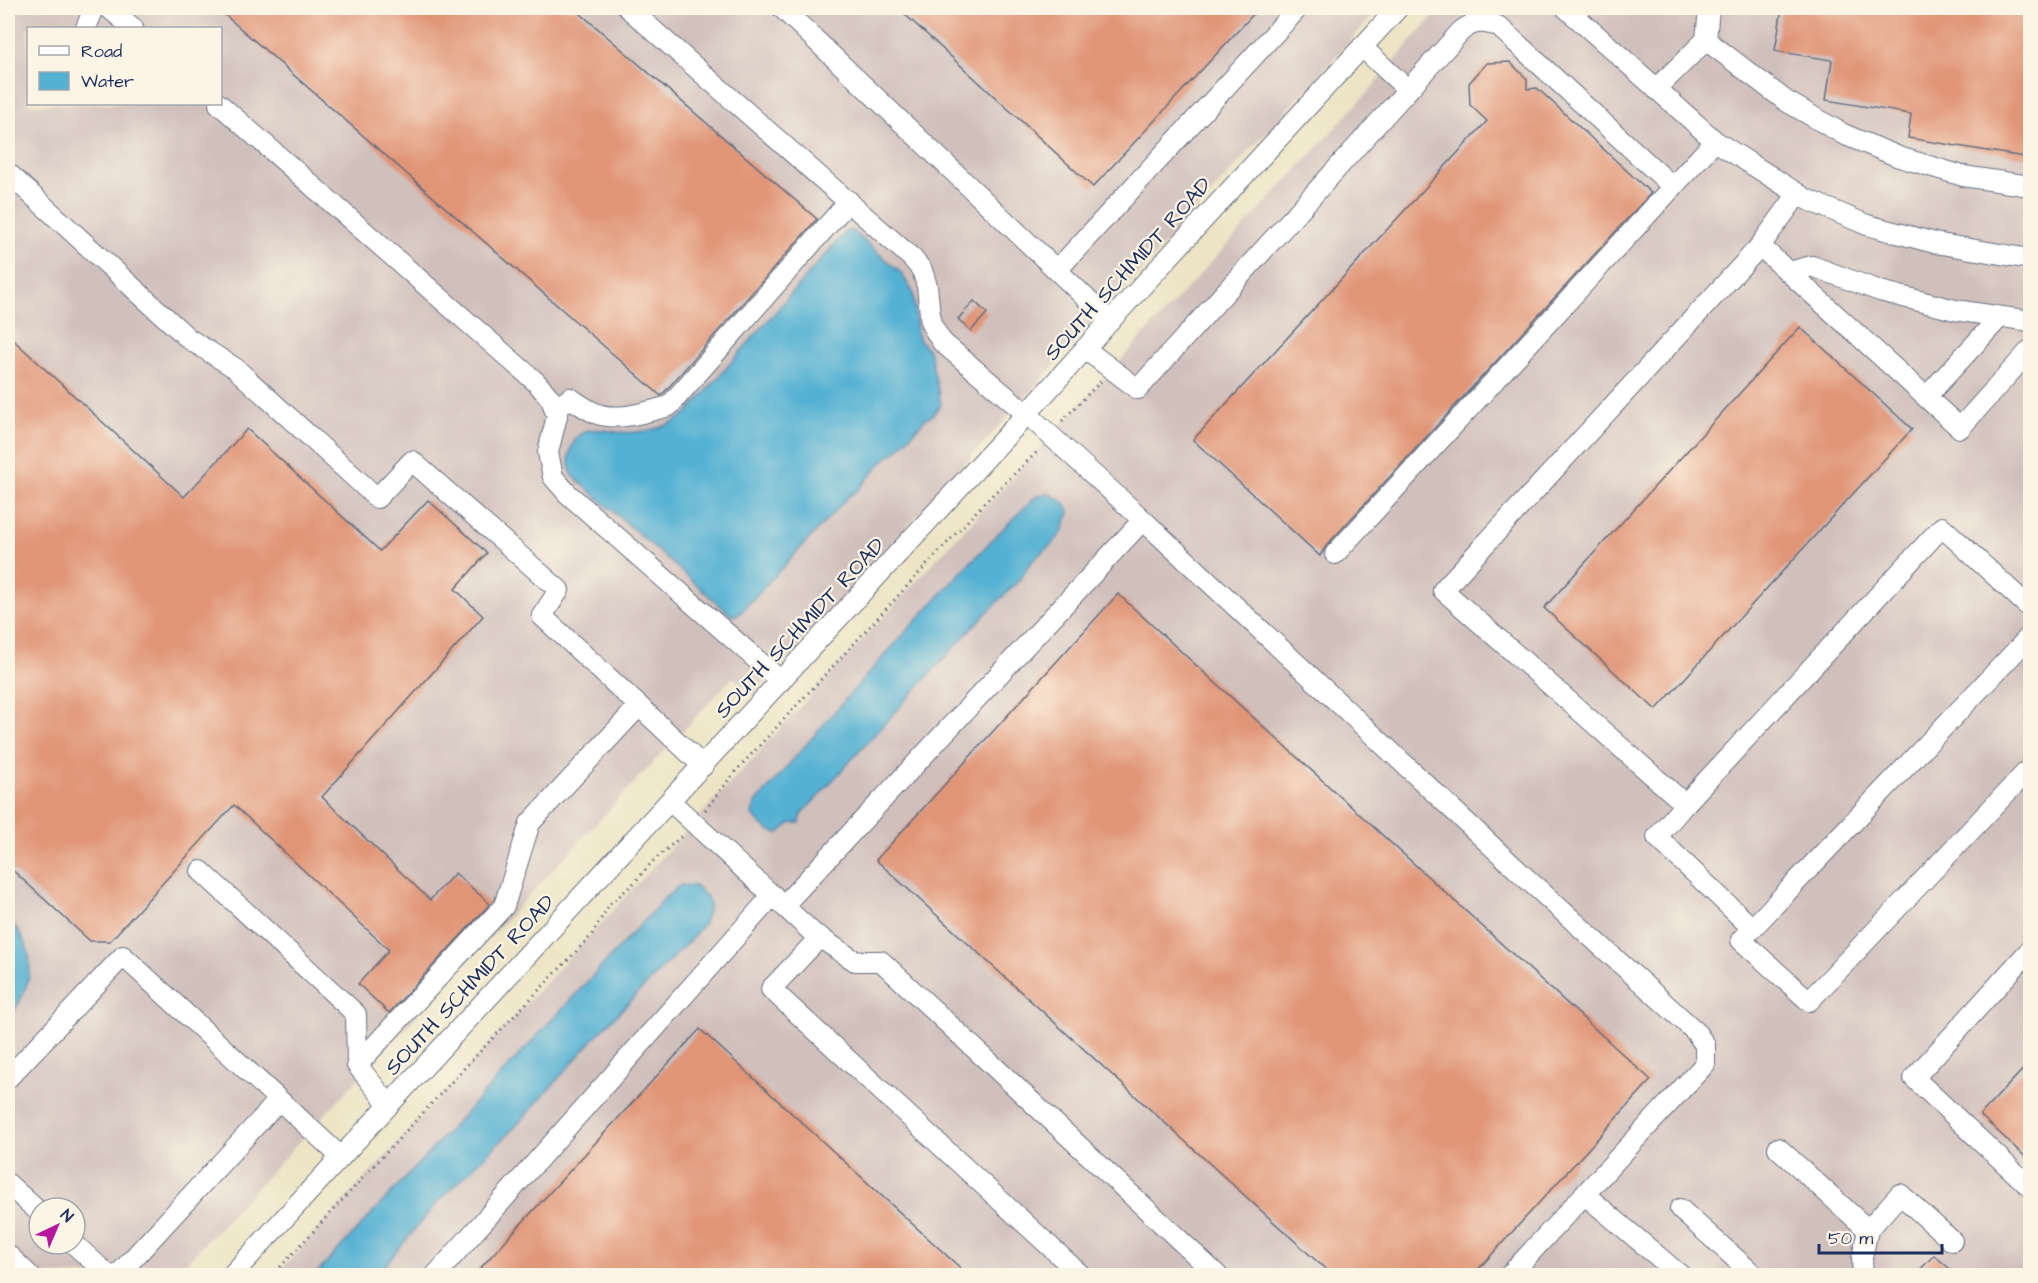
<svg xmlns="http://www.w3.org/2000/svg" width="2038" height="1283" font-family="'Architects Daughter',sans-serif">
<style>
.industrial{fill:#d0c0bc;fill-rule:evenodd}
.water{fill:#55b1d3;stroke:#387098;stroke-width:1.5}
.building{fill:#e09577}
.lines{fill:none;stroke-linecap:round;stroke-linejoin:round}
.minor-casing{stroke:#646e81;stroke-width:22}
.path{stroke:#646e81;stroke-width:3;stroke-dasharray:1.5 4.5;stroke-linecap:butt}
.minor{stroke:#fff;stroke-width:20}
.labels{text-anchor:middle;stroke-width:4.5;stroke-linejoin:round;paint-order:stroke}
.street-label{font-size:22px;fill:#1b2f5e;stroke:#fcf5e5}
</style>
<rect width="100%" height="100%" fill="#fcf5e5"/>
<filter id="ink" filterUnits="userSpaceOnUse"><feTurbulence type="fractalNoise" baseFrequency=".0167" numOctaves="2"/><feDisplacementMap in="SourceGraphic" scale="12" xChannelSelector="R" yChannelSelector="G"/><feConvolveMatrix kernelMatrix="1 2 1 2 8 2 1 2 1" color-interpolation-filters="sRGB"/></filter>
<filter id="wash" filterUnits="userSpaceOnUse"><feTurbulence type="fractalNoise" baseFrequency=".008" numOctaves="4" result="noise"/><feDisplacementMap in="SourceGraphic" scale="24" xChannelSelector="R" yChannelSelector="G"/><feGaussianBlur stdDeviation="1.35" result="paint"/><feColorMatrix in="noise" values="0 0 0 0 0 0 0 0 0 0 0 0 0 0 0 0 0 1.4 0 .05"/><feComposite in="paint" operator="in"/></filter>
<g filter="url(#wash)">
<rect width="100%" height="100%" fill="#ece4c3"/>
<!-- industrial -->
<g class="industrial">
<path d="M 8,8 L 1380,8 L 754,695 L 733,677 L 174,1276 L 8,1275 ZM 28,28 L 220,28 L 220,104 L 28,104 ZM 39,1208 L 75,1208 L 75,1244 L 39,1244 Z"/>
<path d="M 1440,8 L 2030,8 L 2030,1275 L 275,1276 L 1372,88 Z"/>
</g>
<!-- water -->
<g class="water">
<path d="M 846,231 L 853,231 L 901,273 L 913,292 L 917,332 L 920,340 L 930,352 L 941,405 L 932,416 L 925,419 L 895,453 L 888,456 L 857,491 L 849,496 L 739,614 L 732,616 L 573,476 C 564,461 571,434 590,430 C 598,428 609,431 618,432 C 642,434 670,428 688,412 Z"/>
<path d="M 1048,493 L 1064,502 L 1069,512 L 1063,531 L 1054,542 L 1031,562 L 1021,578 L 970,630 L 801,815 L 800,823 L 791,823 L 779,833 C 767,832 759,823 752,814 L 755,804 C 816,733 877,662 941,594 C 972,561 1003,527 1037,496 Z"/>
<path d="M 680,885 L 695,886 L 707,897 L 710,904 L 704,923 L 690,940 L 598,1034 L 517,1125 L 436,1204 L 377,1275 L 315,1275 L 665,898 Z"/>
<path d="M 8,915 C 14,925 23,937 27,948 C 36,973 22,1001 8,1020 Z"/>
</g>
<g id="blocks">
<!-- building -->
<g class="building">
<path d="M 217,8 L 574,8 L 817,219 L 661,396 Z"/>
<path d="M 898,8 L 1259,8 L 1093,187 Z"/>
<path d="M 1782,8 L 2031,8 L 2031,158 L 1908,138 L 1911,114 L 1826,100 L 1832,60 L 1775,51 Z"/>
<path d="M 1510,62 L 1527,79 L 1527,89 L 1537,88 L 1651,193 L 1326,546 L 1320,556 L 1193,440 L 1487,121 L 1470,105 L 1469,83 L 1487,63 Z"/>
<path d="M 974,301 L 987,313 L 971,331 L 958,319 Z"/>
<path d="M 1800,327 L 1912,429 L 1656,710 L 1544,608 Z"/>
<path d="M 8,335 L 184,497 L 247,429 L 380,551 L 428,500 L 487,553 L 455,589 L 483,616 L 322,797 L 430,900 L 455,873 L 490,904 L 389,1013 L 358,984 L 389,950 L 234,805 L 110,941 L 90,941 L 8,866 Z"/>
<path d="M 1118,594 L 1651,1080 L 1473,1275 L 1332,1275 L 876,860 Z"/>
<path d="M 700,1029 L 968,1275 L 474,1275 Z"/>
<path d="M 2031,1061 L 2031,1162 L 1980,1115 Z"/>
<path d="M 1934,1255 L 1957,1275 L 1915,1275 Z"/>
</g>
</g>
</g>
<g filter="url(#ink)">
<use href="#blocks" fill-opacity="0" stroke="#646e81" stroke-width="1.5"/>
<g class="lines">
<!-- minor casing -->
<g class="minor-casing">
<g id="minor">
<path d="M 109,8 L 133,28"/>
<path d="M 628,8 L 912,258 L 922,270 L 927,286 L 931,324 L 942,342 L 1027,414 L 1143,520 L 784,905"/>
<path d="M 782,8 L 1110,321"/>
<path d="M 1566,8 L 1715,141 L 1806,199 L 1867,225 L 1935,243 L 2030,259"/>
<path d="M 86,28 L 94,8"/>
<path d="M 1706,40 L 1786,101 L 1843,134 L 1899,157 L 1963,176 L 2030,186"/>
<path d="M 1362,47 L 1408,90"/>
<path d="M 1656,89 L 1706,40 L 1709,8"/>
<path d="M 219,104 L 536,382 L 551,399 L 557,416 L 548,452 L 553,477 L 568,494 L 781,681"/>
<path d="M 8,173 L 189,339 L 235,368 L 377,498 L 412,461 L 559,590 L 542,616 L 639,706 L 530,823 L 504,906 L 357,1065"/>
<path d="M 1798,194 L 1760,246 L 1960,428 L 2030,350"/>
<path d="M 1760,246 L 1443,590 L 1685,804 L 1942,527 L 2030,608"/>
<path d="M 1057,270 L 1298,8"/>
<path d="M 1789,272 L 1812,266 L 1880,291 L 1955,310 L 2030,321"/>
<path d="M 1085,349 L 1138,389 L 1461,31 C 1474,21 1482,21 1498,26 L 1673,187"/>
<path d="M 1926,397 L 2000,317"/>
<path d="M 555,410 L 570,398 C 578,403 586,409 595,413 C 617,422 646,412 669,406 L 849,201"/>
<path d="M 1143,520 L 1527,879 L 1695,1031 L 1705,1045 L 1705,1064 L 1509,1276"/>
<path d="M 1335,554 L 1715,141"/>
<path d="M 2030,636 L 1741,940 L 1809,1001 L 2030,768"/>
<path d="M 639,706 L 703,766"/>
<path d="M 670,801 L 813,933 L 855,961 L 881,961 L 1218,1276"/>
<path d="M 1685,804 L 1657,837 L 1752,928"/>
<path d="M 201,871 L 356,1014 L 357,1065 L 389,1105"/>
<path d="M 820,937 L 771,989 L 1082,1276"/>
<path d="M 2030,950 L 1914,1078 L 2030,1187"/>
<path d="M 8,1078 L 123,956 L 341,1157"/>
<path d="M 1778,1148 L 1868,1230 L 1862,1258 L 1863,1276"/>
<path d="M 8,1184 L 39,1212"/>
<path d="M 1584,1194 L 1681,1276"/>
<path d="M 1680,1209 L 1755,1276"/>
<path d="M 1868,1230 L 1900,1194 L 1952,1241"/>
<path d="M 74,1244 L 109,1276"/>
<path d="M 8,1255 L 30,1276"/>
<path d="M 117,1276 L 279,1100"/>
<path d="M 231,1276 L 1023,418 L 1110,321 L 1398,8"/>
<path d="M 435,1276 L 773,895"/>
</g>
</g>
<!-- path -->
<g class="path">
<path d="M 1062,421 L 1101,381"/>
<path d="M 705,810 L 735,772 L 986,501 L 1039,450"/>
<path d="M 272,1276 L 469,1063 L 591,936 L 609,905 L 635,882 L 652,862 L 683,835"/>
</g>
<!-- minor -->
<use href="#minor" class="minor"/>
</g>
</g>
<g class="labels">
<!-- street labels -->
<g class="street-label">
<text transform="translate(1127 268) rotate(-48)" y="8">SOUTH SCHMIDT ROAD</text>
<text transform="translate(799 627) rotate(-47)" y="8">SOUTH SCHMIDT ROAD</text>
<text transform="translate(469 984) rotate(-47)" y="8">SOUTH SCHMIDT ROAD</text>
</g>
</g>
<!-- margin -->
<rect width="2038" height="1283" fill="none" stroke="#fcf5e5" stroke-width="30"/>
<!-- legend -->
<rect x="27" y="27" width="195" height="78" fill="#fcf5e5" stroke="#a2a6af" stroke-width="1.5"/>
<rect x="39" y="46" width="30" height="9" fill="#ffffff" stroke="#a2a6af" stroke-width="1.5"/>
<text x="81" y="57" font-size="18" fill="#1b2f5e">Road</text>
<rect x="39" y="72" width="30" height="18" fill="#55b1d3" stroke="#a2a6af" stroke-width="1.5"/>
<text x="81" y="87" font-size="18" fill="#1b2f5e">Water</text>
<!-- north arrow -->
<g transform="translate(57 1226) rotate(44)"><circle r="28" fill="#fcf5e5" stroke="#a2a6af" stroke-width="1.5"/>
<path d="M0-4.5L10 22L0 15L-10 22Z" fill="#b5179e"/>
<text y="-9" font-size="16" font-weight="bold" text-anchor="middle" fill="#1b2f5e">N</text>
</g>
<!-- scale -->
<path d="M1819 1244v9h123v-9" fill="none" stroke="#1b2f5e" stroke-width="3"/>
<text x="1828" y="1244" font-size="18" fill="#1b2f5e" stroke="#fcf5e5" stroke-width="4.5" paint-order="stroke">50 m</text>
</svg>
